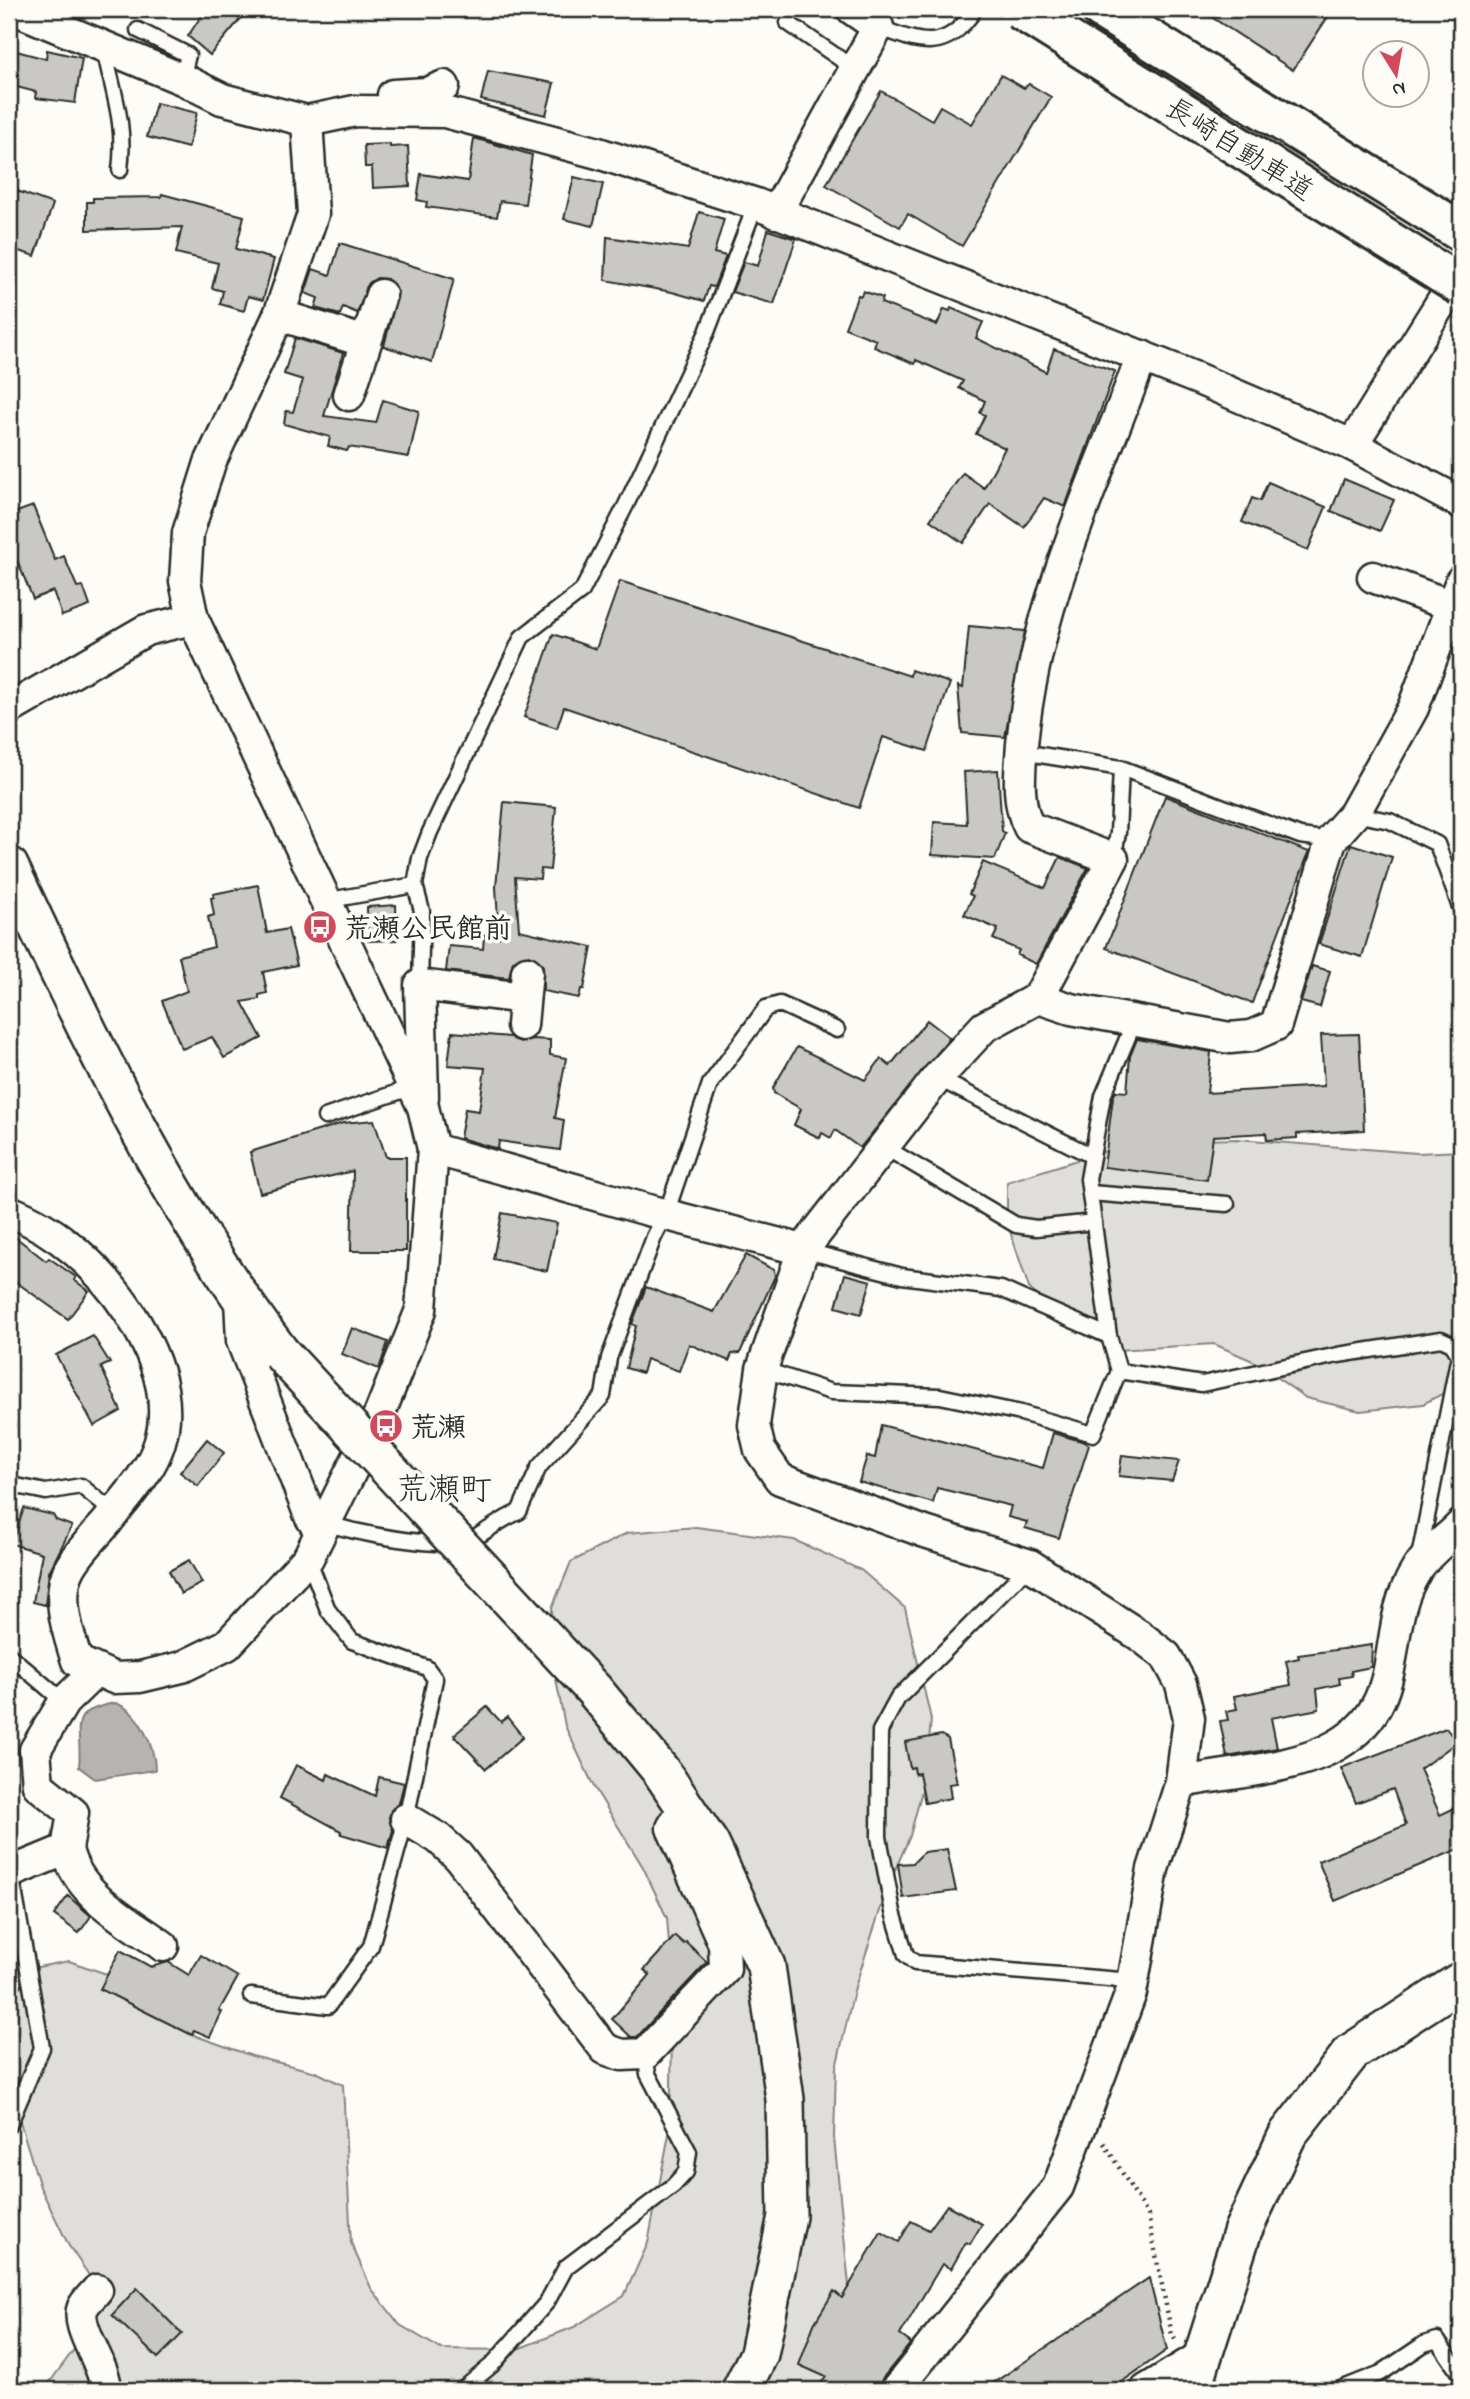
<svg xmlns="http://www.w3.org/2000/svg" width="1470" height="2399" font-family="'Indie Flower','Klee One',sans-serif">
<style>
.green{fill:#dfdeda;stroke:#858482;stroke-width:2}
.water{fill:#b5b4b1;stroke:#7e7d7b;stroke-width:2}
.building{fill:#c9c8c4;stroke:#2b2b2b;stroke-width:2}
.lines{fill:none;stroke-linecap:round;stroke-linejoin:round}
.service-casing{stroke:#2b2b2b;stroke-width:19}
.minor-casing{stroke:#2b2b2b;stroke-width:35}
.tertiary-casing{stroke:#2b2b2b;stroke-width:42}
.motorway-casing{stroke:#2b2b2b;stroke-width:44}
.path{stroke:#2b2b2b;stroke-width:4.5;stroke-dasharray:2 5;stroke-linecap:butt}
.service{stroke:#fdfcf7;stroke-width:14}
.minor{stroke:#fdfcf7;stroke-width:30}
.tertiary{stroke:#fdfcf7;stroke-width:37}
.motorway{stroke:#fdfcf7;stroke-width:38}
.tertiary-bridge-casing{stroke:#2b2b2b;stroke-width:42;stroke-linecap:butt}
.motorway-bridge-casing{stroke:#2b2b2b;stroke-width:44;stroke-linecap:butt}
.tertiary-bridge{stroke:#fdfcf7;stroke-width:37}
.motorway-bridge{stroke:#fdfcf7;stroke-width:38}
.labels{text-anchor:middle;stroke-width:7;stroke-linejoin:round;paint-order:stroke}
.street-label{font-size:28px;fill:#2b2b2b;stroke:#fdfcf7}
.poi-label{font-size:28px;font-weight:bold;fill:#2b2b2b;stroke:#fdfcf7;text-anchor:start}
.quarter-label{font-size:32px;fill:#2b2b2b;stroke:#fdfcf7}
</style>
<rect width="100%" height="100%" fill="#fdfcf7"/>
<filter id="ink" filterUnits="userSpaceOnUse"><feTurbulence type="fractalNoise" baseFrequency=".0143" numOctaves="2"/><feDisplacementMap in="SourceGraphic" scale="14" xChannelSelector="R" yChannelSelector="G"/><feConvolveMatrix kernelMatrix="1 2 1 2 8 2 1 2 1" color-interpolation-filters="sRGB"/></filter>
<g filter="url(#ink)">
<!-- green -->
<g class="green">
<path d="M 1237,1139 L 1417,1153 L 1461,1151 L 1461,1384 L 1423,1404 L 1360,1411 L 1306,1398 L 1255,1362 L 1214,1344 L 1116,1350 L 1067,1326 L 1029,1288 L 1007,1222 L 1007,1182 L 1134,1142 Z"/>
<path d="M 696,1527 L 794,1540 L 861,1570 L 905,1608 L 931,1719 L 926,1775 L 910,1836 L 888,1886 L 855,1987 L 836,2068 L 834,2138 L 849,2285 L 867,2390 L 44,2390 L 95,2321 L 95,2284 L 69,2246 L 40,2187 L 17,2112 L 9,2067 L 9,2003 L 33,1968 L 69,1961 L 121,1979 L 196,2036 L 252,2056 L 316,2072 L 343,2085 L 351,2243 L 371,2288 L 400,2325 L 441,2349 L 515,2350 L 574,2327 L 624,2296 L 648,2243 L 670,2129 L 673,1996 L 667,1918 L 643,1867 L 594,1787 L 565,1726 L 554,1669 L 552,1608 L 571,1562 L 627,1533 Z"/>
</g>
<!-- water -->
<path class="water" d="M 115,1703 C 139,1710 155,1747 155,1770 L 95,1779 L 79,1767 C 83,1725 64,1713 115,1703 Z"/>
<!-- building -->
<g class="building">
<path d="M 206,9 L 249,9 L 210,55 L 188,36 Z"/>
<path d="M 1199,9 L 1333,9 L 1293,70 Z"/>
<path d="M 9,49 L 46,59 L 47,50 L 82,58 L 75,103 L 35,98 L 36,92 L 9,85 Z"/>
<path d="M 488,71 L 554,83 L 546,115 L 481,100 Z"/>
<path d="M 1001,75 L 1024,88 L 1029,84 L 1051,97 L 962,246 L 908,214 L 900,227 L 826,185 L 881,91 L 932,120 L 940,106 L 972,124 Z"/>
<path d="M 156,103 L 197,113 L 188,148 L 147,137 Z"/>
<path d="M 474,138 L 532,155 L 525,204 L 500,201 L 497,217 L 426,207 L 427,202 L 417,200 L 421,174 L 468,181 Z"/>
<path d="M 390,144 L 390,147 L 408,146 L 410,186 L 373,188 L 372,167 L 365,167 L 364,145 Z"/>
<path d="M 574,177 L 603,184 L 593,226 L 564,219 Z"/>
<path d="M 9,188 L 53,204 L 35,256 L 9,248 Z"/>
<path d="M 162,194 L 244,216 L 236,249 L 274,259 L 263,300 L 248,296 L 244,311 L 220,304 L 223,291 L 212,288 L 218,263 L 176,253 L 182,227 L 87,230 L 87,202 L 93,202 L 93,198 L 161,197 Z"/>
<path d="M 699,212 L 724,219 L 714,253 L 726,256 L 714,287 L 709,286 L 704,301 L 672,292 L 605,280 L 607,237 L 688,249 Z"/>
<path d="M 768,230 L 796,239 L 774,304 L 732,292 L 744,262 L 758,266 Z"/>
<path d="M 340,243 L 454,279 L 432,362 L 384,346 L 398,292 L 387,279 L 377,278 L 369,283 L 357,313 L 343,307 L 340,315 L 315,308 L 318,298 L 305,293 L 313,269 L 330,275 Z"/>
<path d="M 863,291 L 883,298 L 881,303 L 937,325 L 944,309 L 950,311 L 951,308 L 983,322 L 976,338 L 1046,372 L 1054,349 L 1115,371 L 1065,507 L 1044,498 L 1024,527 L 990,504 L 963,543 L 930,520 L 963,473 L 984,488 L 1005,448 L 976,434 L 985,415 L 980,413 L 985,401 L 959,388 L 963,381 L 916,360 L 915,364 L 874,347 L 876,340 L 845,328 L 858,295 L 861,296 Z"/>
<path d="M 295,338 L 343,353 L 324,416 L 376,423 L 383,400 L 419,411 L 409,457 L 349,447 L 347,451 L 328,446 L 330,437 L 284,424 L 286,411 L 293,412 L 303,380 L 284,374 Z"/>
<path d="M 1344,479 L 1394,500 L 1380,531 L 1331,511 Z"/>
<path d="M 1268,482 L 1326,507 L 1308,550 L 1242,522 L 1252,498 L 1260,501 Z"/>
<path d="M 33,506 L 55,560 L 64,556 L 77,587 L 83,586 L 90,606 L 62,616 L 53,591 L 33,599 L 9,541 L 9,515 Z"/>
<path d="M 620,581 L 910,676 L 911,670 L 950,683 L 927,751 L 883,737 L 859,808 L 564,707 L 557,728 L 524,717 L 553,634 L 596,649 Z"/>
<path d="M 969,626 L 1025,631 L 1005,737 L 962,733 L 958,686 L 963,688 Z"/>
<path d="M 998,770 L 1002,831 L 1005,833 L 995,859 L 932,855 L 934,822 L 967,824 L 964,772 Z"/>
<path d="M 1165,796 L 1309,852 L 1252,1003 L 1106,948 Z"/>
<path d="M 504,802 L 556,807 L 550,870 L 541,869 L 540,879 L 515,877 L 519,930 L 592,947 L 584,989 L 581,989 L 579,998 L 543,991 L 543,965 L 529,955 L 513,961 L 509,978 L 446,971 L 449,946 L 483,949 L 484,935 L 499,937 L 496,887 Z"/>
<path d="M 1351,844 L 1392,857 L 1362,957 L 1319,944 Z"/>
<path d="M 1060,857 L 1088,868 L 1036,964 L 1017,955 L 1019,950 L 993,939 L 998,929 L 964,915 L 973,896 L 969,894 L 983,862 L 1045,888 Z"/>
<path d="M 258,885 L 267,933 L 288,929 L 297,965 L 263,972 L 267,993 L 259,995 L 259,999 L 242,1002 L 262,1038 L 224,1058 L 212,1037 L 182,1049 L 162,1001 L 187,991 L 179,956 L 214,947 L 208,917 L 214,915 L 211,898 L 214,897 L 213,894 Z"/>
<path d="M 396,905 L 397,940 L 368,941 L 367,907 Z"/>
<path d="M 1312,966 L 1330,971 L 1320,1007 L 1301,1002 Z"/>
<path d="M 927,1020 L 950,1038 L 860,1148 L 835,1130 L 831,1138 L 822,1133 L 820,1138 L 794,1125 L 801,1109 L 774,1093 L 773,1088 L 797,1047 L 865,1080 L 881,1059 L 890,1066 Z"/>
<path d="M 452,1032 L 510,1037 L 521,1042 L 532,1039 L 550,1040 L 550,1055 L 566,1058 L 555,1118 L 564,1120 L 560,1150 L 499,1141 L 498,1149 L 460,1138 L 465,1109 L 479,1111 L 485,1068 L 448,1065 Z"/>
<path d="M 1359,1034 L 1364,1130 L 1297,1134 L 1297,1138 L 1267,1140 L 1266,1133 L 1213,1136 L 1207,1180 L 1104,1167 L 1113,1097 L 1116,1091 L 1127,1092 L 1130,1056 L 1137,1039 L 1211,1052 L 1207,1093 L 1324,1086 L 1321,1035 Z"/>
<path d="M 374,1120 L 386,1157 L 406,1157 L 406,1251 L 351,1251 L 353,1171 L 260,1193 L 250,1152 L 343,1123 Z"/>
<path d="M 502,1213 L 557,1223 L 547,1271 L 493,1259 Z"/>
<path d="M 9,1232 L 46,1261 L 49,1258 L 76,1277 L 74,1280 L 89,1291 L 68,1319 L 9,1277 Z"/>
<path d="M 746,1255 L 774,1270 L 775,1276 L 740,1353 L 732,1354 L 729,1361 L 689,1344 L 679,1371 L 646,1359 L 642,1373 L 626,1368 L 636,1326 L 632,1324 L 646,1287 L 714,1312 Z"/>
<path d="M 845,1274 L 871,1281 L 861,1314 L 836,1307 Z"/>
<path d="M 352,1328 L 388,1342 L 379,1369 L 342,1354 Z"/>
<path d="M 93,1336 L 110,1363 L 101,1367 L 121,1411 L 94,1426 L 56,1355 Z"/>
<path d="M 881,1425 L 1043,1468 L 1053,1433 L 1085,1442 L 1089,1445 L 1059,1538 L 1025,1528 L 1027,1522 L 1008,1517 L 1011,1506 L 937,1488 L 933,1503 L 859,1482 L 867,1456 L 875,1458 Z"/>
<path d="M 207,1439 L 224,1453 L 198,1486 L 180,1472 Z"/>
<path d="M 1122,1455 L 1179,1461 L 1172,1481 L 1119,1476 Z"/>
<path d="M 24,1508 L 53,1515 L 56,1520 L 72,1526 L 49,1572 L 45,1605 L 33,1602 L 42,1553 L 12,1544 Z"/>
<path d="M 189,1560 L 202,1583 L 181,1594 L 169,1571 Z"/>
<path d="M 1372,1645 L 1371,1667 L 1351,1671 L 1352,1676 L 1339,1678 L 1340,1684 L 1317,1689 L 1319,1709 L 1271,1718 L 1277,1748 L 1227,1757 L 1220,1721 L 1228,1720 L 1226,1711 L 1237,1709 L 1234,1696 L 1291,1685 L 1286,1661 L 1299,1658 L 1298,1655 Z"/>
<path d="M 487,1707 L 501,1722 L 507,1717 L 523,1737 L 486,1769 L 454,1735 Z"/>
<path d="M 1446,1728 L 1457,1742 L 1420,1769 L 1440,1815 L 1461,1805 L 1461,1848 L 1335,1901 L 1318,1861 L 1406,1825 L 1393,1789 L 1356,1803 L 1341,1768 Z"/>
<path d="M 941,1735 L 948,1739 L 957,1783 L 949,1784 L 951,1798 L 925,1803 L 919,1773 L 915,1774 L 914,1767 L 910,1768 L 905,1742 Z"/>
<path d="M 296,1765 L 326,1780 L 328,1774 L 375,1796 L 379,1777 L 404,1783 L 399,1803 L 391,1810 L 389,1818 L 393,1830 L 388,1848 L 341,1834 L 341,1831 L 280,1798 Z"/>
<path d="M 947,1849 L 956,1891 L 903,1898 L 898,1864 L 913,1863 L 924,1852 Z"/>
<path d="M 68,1896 L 91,1916 L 79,1933 L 54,1915 Z"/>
<path d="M 675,1936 L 684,1944 L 686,1942 L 707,1962 L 637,2037 L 631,2037 L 612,2019 L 650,1975 L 644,1970 Z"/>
<path d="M 120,1950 L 151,1967 L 168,1962 L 189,1975 L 201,1955 L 238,1977 L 219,2011 L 222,2012 L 210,2037 L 194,2030 L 192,2035 L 100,1989 Z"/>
<path d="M 947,2205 L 982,2224 L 970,2244 L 966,2242 L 951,2269 L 942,2264 L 900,2335 L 911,2343 L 882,2379 L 879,2390 L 816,2390 L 826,2377 L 799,2365 L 814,2324 L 834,2291 L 842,2298 L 881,2232 L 899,2242 L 911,2221 L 929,2230 Z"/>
<path d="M 1149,2278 L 1167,2350 L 1110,2390 L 983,2390 Z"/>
<path d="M 137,2288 L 182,2334 L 158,2358 L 112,2315 Z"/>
</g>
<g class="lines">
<!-- service casing -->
<g class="service-casing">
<g id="service">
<path d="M 788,23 L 855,69"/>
<path d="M 878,27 C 922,44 946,53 975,9"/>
<path d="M 138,30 L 188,55 L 182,79"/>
<path d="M 104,48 C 113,94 126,122 120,170"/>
<path d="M 1022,752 L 1121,768 L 1300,836 L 1331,840"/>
<path d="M 1354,814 L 1390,821 L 1437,844 L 1461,910"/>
<path d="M 1113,859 L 1118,833 L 1121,768"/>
<path d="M 324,901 L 415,885"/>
<path d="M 420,985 L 422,911 L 415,885 L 420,858 L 430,832 L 522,637 L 582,591 L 626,505 L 707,332 L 756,204"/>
<path d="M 937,1078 L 1092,1156"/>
<path d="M 325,1117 L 413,1087"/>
<path d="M 886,1148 L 1016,1225 L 1036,1228 L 1094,1222"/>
<path d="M 1090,1193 L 1227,1204"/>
<path d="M 1109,1336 L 1088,1179 L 1103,1096 L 1135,1020"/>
<path d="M 762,1369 L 831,1392 L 940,1396 L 1021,1413 L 1093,1434 L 1119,1371 L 1109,1336 L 1001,1289 L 902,1276 L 803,1250"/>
<path d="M 1119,1371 L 1202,1384 L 1338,1355 L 1441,1339 L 1452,1344 L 1459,1355 L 1419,1557"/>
<path d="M 12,1485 L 46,1492 L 81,1486 L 114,1513"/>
<path d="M 323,1522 C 348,1532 450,1552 473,1539 C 489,1530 501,1519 519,1512 L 539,1467 L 603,1396 L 609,1358 L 654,1237 L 666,1214 L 710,1084 L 766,1008 L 780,1004 L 837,1030"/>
<path d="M 1030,1565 L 898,1698 L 880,1731 L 879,1837 L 893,1912 L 906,1955 L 915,1963 L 1133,1981"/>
<path d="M 9,1655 L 64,1702"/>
<path d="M 251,1996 L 328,2006 L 371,1946 L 406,1819 L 435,1679 L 427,1668 L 352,1641 L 328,1610 L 308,1558"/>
<path d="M 9,2125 L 42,2048 L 11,1873"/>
<path d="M 462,2390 L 492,2365 L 547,2302 L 566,2267 L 673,2186 L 686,2172 L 689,2152 L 648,2074 L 645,2054"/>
<path d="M 1338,2390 L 1381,2373 L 1424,2344 L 1437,2340 L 1460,2373"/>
</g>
</g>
<!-- minor casing -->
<g class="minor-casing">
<g id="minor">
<path d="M 14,9 L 184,80 L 222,99 L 307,121 L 355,111 L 445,112 L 598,153 L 756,204 L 1196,378 L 1352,445 L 1461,503"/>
<path d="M 393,95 L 427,93 L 444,86"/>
<path d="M 776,213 L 878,27 L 852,9"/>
<path d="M 279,315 L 366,342 L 349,395"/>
<path d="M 366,342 L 381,295"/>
<path d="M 1352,445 L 1461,271"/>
<path d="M 1373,577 L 1452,606"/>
<path d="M 9,709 L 146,630 L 193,619"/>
<path d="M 1038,998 L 1071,1009 L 1230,1038 L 1251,1036 L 1276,1025 L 1331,840 L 1354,814 L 1413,708 L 1461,581"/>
<path d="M 522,1025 L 527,972"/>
<path d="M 423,1097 L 420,985 L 524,998"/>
<path d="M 433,1149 L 648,1210 L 803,1250"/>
<path d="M 9,1211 C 58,1230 100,1268 129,1312 C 160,1360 181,1419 146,1471 C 135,1489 120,1505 107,1522 C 95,1536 79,1551 70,1568 C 55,1595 68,1633 77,1661 L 114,1678 L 140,1677 L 182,1667 L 227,1645 L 308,1558 L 380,1413 L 421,1310 L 433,1149 L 423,1107 L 193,619 L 185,581 L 188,533 L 210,463 L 279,315 L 313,214 L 307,121"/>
<path d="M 240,1299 L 242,1341 L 310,1516 L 319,1530"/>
<path d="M 1181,1782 C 1228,1773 1296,1769 1337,1745 C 1411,1702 1378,1631 1416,1571 C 1426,1554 1447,1539 1461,1525"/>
<path d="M 406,1819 L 438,1838 L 458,1856 L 605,2049 L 622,2055 L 645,2054 L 725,1969 L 724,1944 L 672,1828 L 685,1806"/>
<path d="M 67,1849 C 77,1895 127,1920 163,1946"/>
<path d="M 9,1873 L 67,1849 L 73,1813 L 38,1785 L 35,1750 L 64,1702 L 96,1671"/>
<path d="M 97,2290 C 93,2295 86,2301 83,2307 C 74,2327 106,2365 106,2390"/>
<path d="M 896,2390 L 1058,2187 L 1131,1993 L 1153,1869 L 1181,1782 L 1189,1718 L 1181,1684 L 1166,1656 L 1139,1635 L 1030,1565 L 925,1532 L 780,1479 L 760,1450 L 754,1425 L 762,1369 L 803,1250 L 937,1078 L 984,1027 L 1038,998 L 1113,859 L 1029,827 C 1016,802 1020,772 1022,744 C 1035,605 1094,485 1142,356"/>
<path d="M 1146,2390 L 1203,2355"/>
</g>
</g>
<!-- tertiary casing -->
<g class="tertiary-casing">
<g id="tertiary">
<path d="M 9,866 C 89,1037 166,1201 280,1352"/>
<path d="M 594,1690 L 661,1771 L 710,1844 L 766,1966 L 785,2099 L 787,2216 L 759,2354 L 741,2390"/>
<path d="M 1192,2390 L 1243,2230 L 1288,2134 L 1352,2052 L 1461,1981"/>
</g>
</g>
<!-- motorway casing -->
<g class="motorway-casing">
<path id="motorway" d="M 1101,9 L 1461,232"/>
</g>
<!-- path -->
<path class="path" d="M 1104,2143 L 1148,2215 L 1172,2335 L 1177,2342"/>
<!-- service -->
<use href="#service" class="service"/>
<!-- minor -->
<use href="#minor" class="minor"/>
<!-- tertiary -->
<use href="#tertiary" class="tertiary"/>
<!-- motorway -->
<use href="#motorway" class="motorway"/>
<!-- tertiary-bridge casing -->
<g class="tertiary-bridge-casing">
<path id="tertiary-bridge" d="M 280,1352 L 594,1690"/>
</g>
<!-- motorway-bridge casing -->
<g class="motorway-bridge-casing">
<path id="motorway-bridge" d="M 1019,9 L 1461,286"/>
</g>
<!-- tertiary-bridge -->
<use href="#tertiary-bridge" class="tertiary-bridge"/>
<!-- motorway-bridge -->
<use href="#motorway-bridge" class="motorway-bridge"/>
</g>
</g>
<!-- icons -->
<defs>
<g id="bus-disc" transform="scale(1.75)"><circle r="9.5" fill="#d1495b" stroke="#fdfcf7"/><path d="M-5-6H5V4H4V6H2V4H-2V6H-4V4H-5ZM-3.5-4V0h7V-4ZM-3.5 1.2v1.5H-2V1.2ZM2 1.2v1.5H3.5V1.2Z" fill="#fff"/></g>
</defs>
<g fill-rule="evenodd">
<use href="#bus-disc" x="320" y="927"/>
<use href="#bus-disc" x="386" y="1426"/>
</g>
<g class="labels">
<!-- street labels -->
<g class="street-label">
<text transform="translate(1240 148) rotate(32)" y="10">長崎自動車道</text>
</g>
<!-- poi labels -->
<g class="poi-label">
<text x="344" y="937">荒瀬公民館前</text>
<text x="410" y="1436">荒瀬</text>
</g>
<!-- quarter labels -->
<g class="quarter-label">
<text x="444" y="1499">荒瀬町</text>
</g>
</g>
<!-- margin -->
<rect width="1470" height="2399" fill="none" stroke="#fdfcf7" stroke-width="35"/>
<rect x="18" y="18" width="1435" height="2364" fill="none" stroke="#2b2b2b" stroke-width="2.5" filter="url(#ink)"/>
<!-- north arrow -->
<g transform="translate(1396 74) rotate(169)"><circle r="33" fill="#fdfcf7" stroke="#a9a8a5" stroke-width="2"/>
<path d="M0-5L12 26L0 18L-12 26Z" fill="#d1495b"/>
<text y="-10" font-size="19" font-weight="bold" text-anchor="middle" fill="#2b2b2b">N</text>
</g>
</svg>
